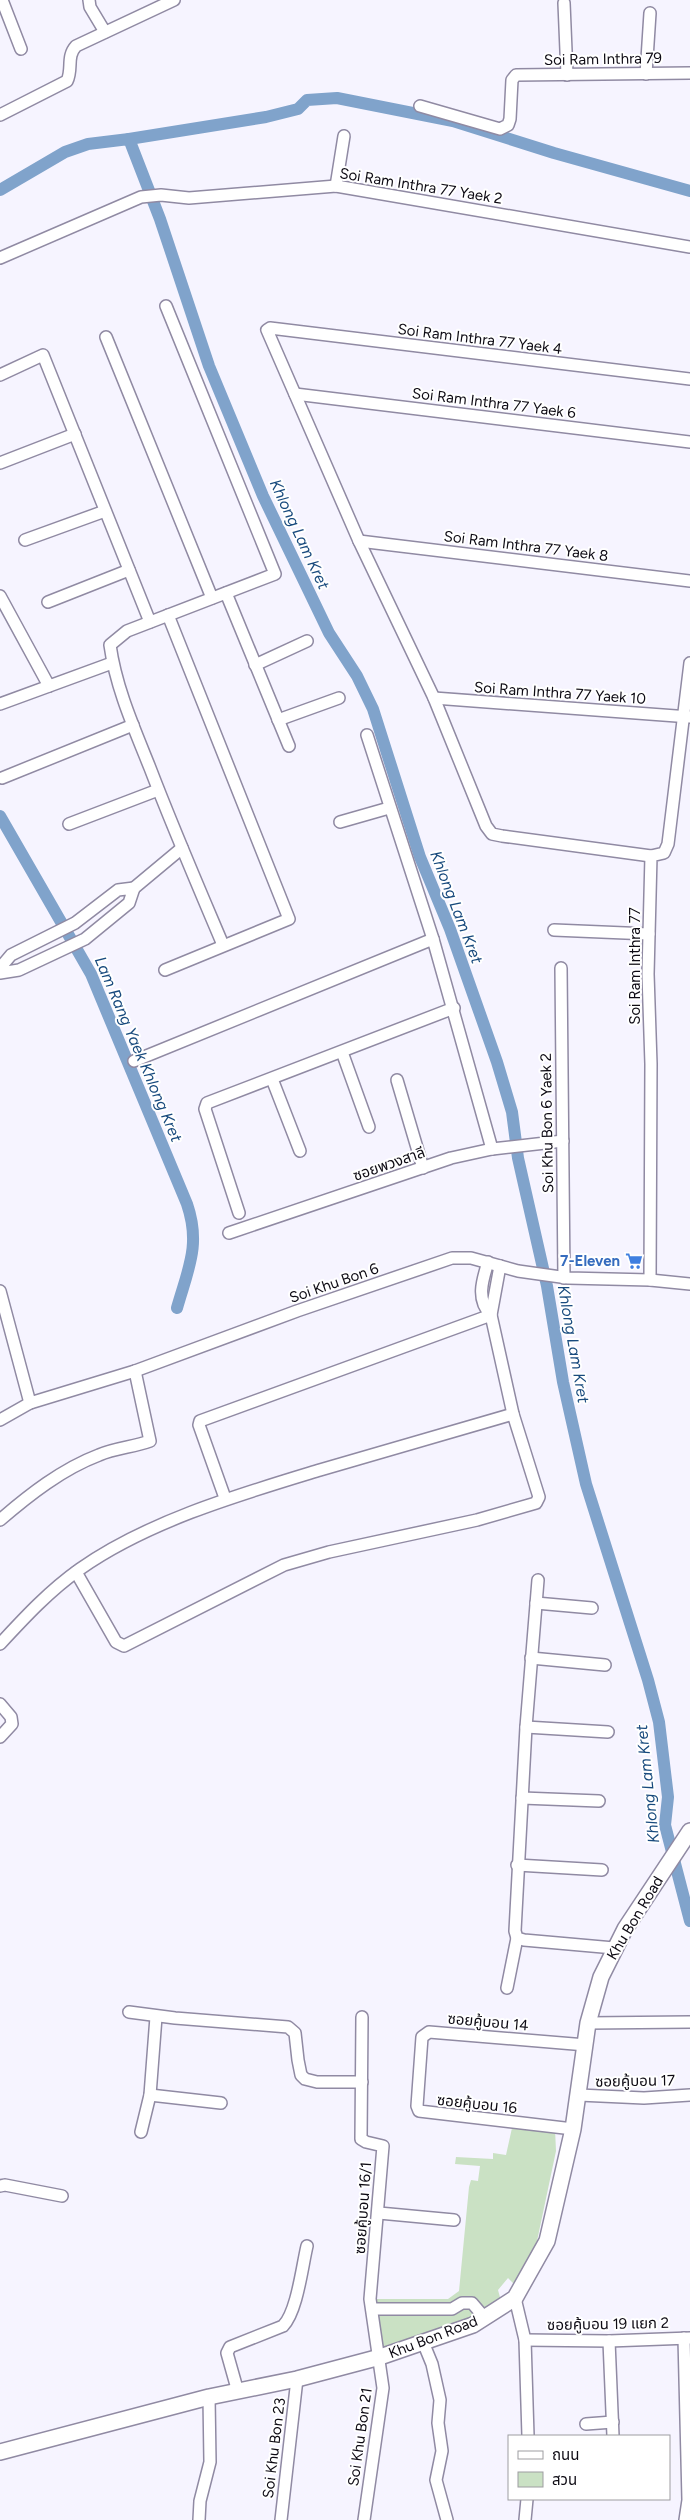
<svg xmlns="http://www.w3.org/2000/svg" width="690" height="2520" font-family="Figtree,'Noto Sans Thai',sans-serif">
<style>
.green{fill:#cae1c4}
.lines{fill:none;stroke-linecap:round;stroke-linejoin:round}
.canal{stroke:#80a3cb;stroke-width:12}
.minor-casing{stroke:#908aa3;stroke-width:14}
.major-casing{stroke:#908aa3;stroke-width:18}
.minor{stroke:#fff;stroke-width:11}
.major{stroke:#fff;stroke-width:15}
.labels{text-anchor:middle;stroke-width:4;stroke-linejoin:round;paint-order:stroke}
.street-label{font-size:15px;fill:#0d0a13;stroke:#fff}
.shop-label{font-size:15px;font-weight:bold;fill:#366cbe;stroke:#fff;text-anchor:end}
.water-label{font-size:16px;font-style:italic;fill:#184a7d;stroke:#fff}
</style>
<rect width="100%" height="100%" fill="#f6f4ff"/>
<!-- green -->
<path class="green" d="M 512,2128 L 555,2129 L 556,2151 L 537,2241 L 517,2287 L 508,2278 L 498,2290 L 501,2301 L 465,2323 L 381,2354 L 370,2299 L 448,2299 L 459,2291 L 469,2187 L 471,2180 L 478,2181 L 480,2166 L 455,2164 L 456,2157 L 493,2159 L 493,2153 L 506,2155 Z"/>
<g class="lines">
<!-- canal -->
<g class="canal">
<path d="M 129,139 L 266,117 L 298,109 L 307,100 L 337,98 L 453,121 L 554,153 L 690,191"/>
<path d="M 0,190 L 65,152 L 88,144 L 129,139 L 160,219 L 209,366 L 263,496 L 329,633 L 357,676 L 373,709 L 420,857 L 450,929 L 497,1062 L 512,1112 L 518,1158 L 547,1286 L 563,1382 L 586,1484 L 648,1680 L 659,1722 L 668,1797 L 665,1825 L 690,1921"/>
<path d="M 0,816 L 91,974 L 187,1204 C 201,1245 188,1269 177,1308"/>
</g>
<!-- minor casing -->
<g class="minor-casing">
<g id="minor">
<path d="M 2,0 L 21,49"/>
<path d="M 89,0 L 90,7 L 105,32"/>
<path d="M 564,3 L 567,75"/>
<path d="M 646,74 L 650,13"/>
<path d="M 420,106 L 500,129 L 508,125 L 510,119 L 512,80 L 516,75 L 690,73"/>
<path d="M 0,115 L 67,81 C 73,69 66,57 76,46 L 174,0"/>
<path d="M 336,186 L 344,136"/>
<path d="M 0,258 L 141,197 L 161,195 L 189,198 L 336,186 L 690,247"/>
<path d="M 166,306 L 275,574 L 127,631 L 110,645 C 116,688 134,728 150,768 C 173,828 198,886 223,945"/>
<path d="M 106,337 L 212,598"/>
<path d="M 0,375 L 43,355 L 150,622"/>
<path d="M 295,394 L 690,442"/>
<path d="M 0,463 L 75,434"/>
<path d="M 25,540 L 105,511"/>
<path d="M 359,541 L 690,581"/>
<path d="M 226,593 L 289,746"/>
<path d="M 0,596 L 49,686"/>
<path d="M 48,602 L 129,570"/>
<path d="M 255,665 L 307,641"/>
<path d="M 434,698 L 690,717"/>
<path d="M 0,704 L 112,663"/>
<path d="M 278,720 L 339,698"/>
<path d="M 367,735 L 433,939"/>
<path d="M 2,778 L 133,725"/>
<path d="M 340,822 L 389,808"/>
<path d="M 69,824 L 158,790"/>
<path d="M 651,856 L 502,836 L 492,834 L 486,826 L 434,698 L 359,541 L 267,330 L 270,328 L 690,379"/>
<path d="M 134,888 L 182,848"/>
<path d="M 554,930 L 649,934"/>
<path d="M 0,968 L 11,955 L 75,923 L 118,890 L 134,888 L 129,903 L 85,939 L 19,970 L 0,973"/>
<path d="M 561,968 L 564,1278"/>
<path d="M 165,970 L 289,919 L 168,615"/>
<path d="M 342,1052 L 369,1127"/>
<path d="M 134,1061 L 433,939 L 492,1149"/>
<path d="M 272,1079 L 300,1151"/>
<path d="M 397,1080 L 423,1168"/>
<path d="M 239,1213 L 205,1109 L 207,1103 L 454,1008"/>
<path d="M 229,1233 L 451,1158 L 492,1149 L 563,1141"/>
<path d="M 650,1280 L 651,1064 L 648,974 L 651,856 L 664,853 L 668,844 L 690,663"/>
<path d="M 0,1291 L 30,1403"/>
<path d="M 0,1420 L 30,1403 L 135,1371 L 297,1311 L 452,1258 L 471,1258 L 518,1271 L 568,1278 L 650,1280 L 690,1284"/>
<path d="M 225,1498 L 199,1425 L 200,1421 L 491,1315 L 500,1266"/>
<path d="M 0,1520 C 29,1495 62,1469 99,1455 C 115,1448 134,1447 150,1441 L 135,1371"/>
<path d="M 76,1572 L 116,1642 L 124,1646 L 284,1565 L 329,1552 L 477,1520 L 536,1503 L 539,1497 L 513,1414 L 491,1315 C 476,1300 482,1281 488,1262"/>
<path d="M 538,1580 L 526,1727 L 515,1931 L 517,1938 L 524,1940 L 614,1948"/>
<path d="M 536,1603 L 592,1608"/>
<path d="M 0,1644 C 25,1617 49,1591 80,1569 C 148,1521 241,1494 320,1470 C 384,1451 449,1433 513,1414"/>
<path d="M 531,1658 L 605,1665"/>
<path d="M 0,1704 L 11,1717 L 12,1724 L 0,1737"/>
<path d="M 526,1727 L 608,1732"/>
<path d="M 522,1798 L 599,1801"/>
<path d="M 517,1865 L 602,1870"/>
<path d="M 507,1988 L 517,1938"/>
<path d="M 129,2012 L 175,2018 L 288,2027 L 295,2033 L 298,2060 L 301,2075 L 305,2079 L 317,2082 L 362,2082"/>
<path d="M 362,2017 L 361,2139 L 366,2142 L 383,2146 L 370,2299 L 383,2388 L 364,2520"/>
<path d="M 588,2023 L 690,2022"/>
<path d="M 150,2095 L 221,2103"/>
<path d="M 579,2095 L 644,2098 L 690,2095"/>
<path d="M 573,2129 L 419,2111 L 417,2106 L 422,2037 L 429,2032 L 586,2045"/>
<path d="M 141,2132 L 150,2095 L 156,2017"/>
<path d="M 0,2186 L 5,2185 L 62,2196"/>
<path d="M 379,2213 L 454,2220"/>
<path d="M 515,2298 L 525,2340 L 528,2436"/>
<path d="M 372,2309 L 452,2309 L 462,2303 L 472,2303 L 484,2317"/>
<path d="M 684,2338 L 688,2500 L 685,2520"/>
<path d="M 525,2340 L 609,2341 L 690,2338"/>
<path d="M 609,2341 L 613,2436"/>
<path d="M 423,2342 L 432,2364 L 440,2400 L 438,2423 L 442,2451 L 436,2480 L 447,2520"/>
<path d="M 238,2392 L 227,2353 L 230,2347 L 283,2326 C 297,2312 302,2267 307,2246"/>
<path d="M 586,2424 L 613,2422"/>
<path d="M 199,2520 L 200,2501 L 210,2462 L 209,2397"/>
<path d="M 281,2520 L 297,2379"/>
<path d="M 525,2520 L 527,2499"/>
</g>
</g>
<!-- major casing -->
<g class="major-casing">
<path id="major" d="M 0,2452 L 209,2397 L 297,2379 L 380,2357 L 473,2325 L 515,2298 L 547,2241 L 573,2129 L 588,2023 L 601,1977 L 625,1929 L 690,1831"/>
</g>
<!-- minor -->
<use href="#minor" class="minor"/>
<!-- major -->
<use href="#major" class="major"/>
</g>
<!-- icons -->
<defs>
<g id="supermarket-bare" transform="scale(1.35)"><path d="M-6-5.5h2.5l.6 2H6L4.5 2H-2.5L-4.4-4H-6ZM-1.5 3.2a1.3 1.3 0 1 0 .1 0ZM3 3.2a1.3 1.3 0 1 0 .1 0Z" fill="#3f7fe0" stroke="#fff" stroke-width="2.5" paint-order="stroke"/></g>
</defs>
<g fill-rule="evenodd">
<use href="#supermarket-bare" x="634" y="1261"/>
</g>
<g class="labels">
<!-- street labels -->
<g class="street-label">
<text transform="translate(603 59) rotate(-1)" y="5">Soi Ram Inthra 79</text>
<text transform="translate(421 186) rotate(9)" y="5">Soi Ram Inthra 77 Yaek 2</text>
<text transform="translate(480 339) rotate(7)" y="5">Soi Ram Inthra 77 Yaek 4</text>
<text transform="translate(494 403) rotate(7)" y="5">Soi Ram Inthra 77 Yaek 6</text>
<text transform="translate(526 546) rotate(7)" y="5">Soi Ram Inthra 77 Yaek 8</text>
<text transform="translate(560 693) rotate(4)" y="5">Soi Ram Inthra 77 Yaek 10</text>
<text transform="translate(635 966) rotate(-90)" y="5">Soi Ram Inthra 77</text>
<text transform="translate(547 1123) rotate(-91)" y="5">Soi Khu Bon 6 Yaek 2</text>
<text transform="translate(389 1164) rotate(-19)" y="5">ซอยพวงสาลี</text>
<text transform="translate(334 1283) rotate(-19)" y="5">Soi Khu Bon 6</text>
<text transform="translate(635 1918) rotate(-59)" y="5">Khu Bon Road</text>
<text transform="translate(488 2022) rotate(5)" y="5">ซอยคู้บอน 14</text>
<text transform="translate(635 2081) rotate(-1)" y="5">ซอยคู้บอน 17</text>
<text transform="translate(477 2104) rotate(6)" y="5">ซอยคู้บอน 16</text>
<text transform="translate(363 2208) rotate(-86)" y="5">ซอยคู้บอน 16/1</text>
<text transform="translate(608 2324) rotate(-1)" y="5">ซอยคู้บอน 19 แยก 2</text>
<text transform="translate(433 2337) rotate(-21)" y="5">Khu Bon Road</text>
<text transform="translate(360 2437) rotate(-82)" y="5">Soi Khu Bon 21</text>
<text transform="translate(274 2448) rotate(-83)" y="5">Soi Khu Bon 23</text>
</g>
<!-- shop labels -->
<g class="shop-label">
<text x="620" y="1266">7-Eleven</text>
</g>
<!-- water labels -->
<g class="water-label">
<text transform="translate(300 534) rotate(65)" y="6">Khlong Lam Kret</text>
<text transform="translate(457 907) rotate(69)" y="6">Khlong Lam Kret</text>
<text transform="translate(139 1049) rotate(67)" y="6">Lam Rang Yaek Khlong Kret</text>
<text transform="translate(574 1344) rotate(80)" y="6">Khlong Lam Kret</text>
<text transform="translate(647 1784) rotate(-96)" y="6">Khlong Lam Kret</text>
</g>
</g>
<!-- legend -->
<rect x="508" y="2435" width="162" height="65" fill="#ffffff" stroke="#9e9da1"/>
<rect x="518" y="2451" width="25" height="8" fill="#ffffff" stroke="#9e9da1"/>
<text x="552" y="2460" font-size="15" fill="#0d0a13">ถนน</text>
<rect x="518" y="2472" width="25" height="15" fill="#cae1c4" stroke="#9e9da1"/>
<text x="552" y="2485" font-size="15" fill="#0d0a13">สวน</text>
</svg>
